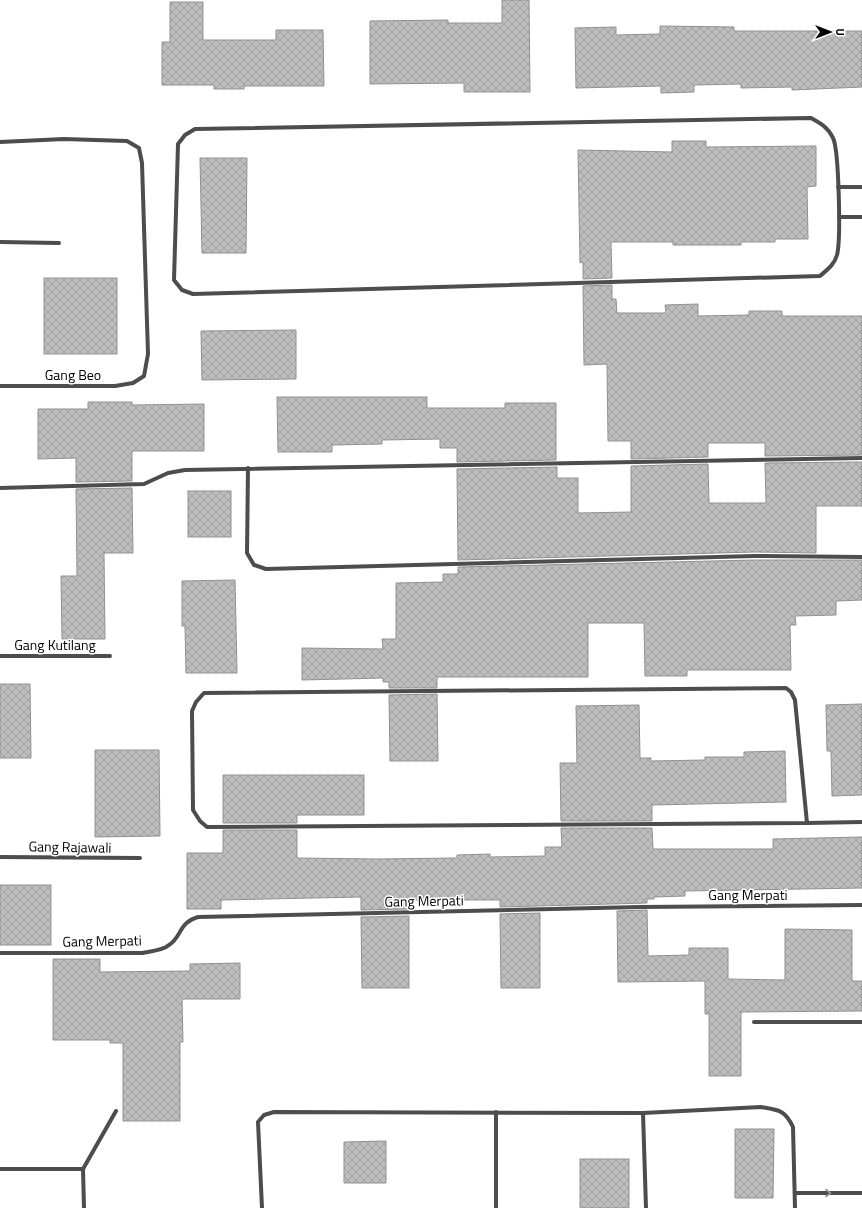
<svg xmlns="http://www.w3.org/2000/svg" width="862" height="1208" font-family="'Titillium Web',sans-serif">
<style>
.building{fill:url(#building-cross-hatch);stroke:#919191}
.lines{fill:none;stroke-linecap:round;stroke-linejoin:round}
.minor{stroke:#4d4d4d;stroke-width:4}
.oneway{stroke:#949494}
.labels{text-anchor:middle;stroke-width:3;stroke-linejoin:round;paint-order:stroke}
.street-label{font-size:14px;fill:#000;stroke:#fff}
</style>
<defs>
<pattern id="building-cross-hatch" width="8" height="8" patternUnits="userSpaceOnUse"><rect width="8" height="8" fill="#bdbdbd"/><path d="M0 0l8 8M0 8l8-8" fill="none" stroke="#a1a1a1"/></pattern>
</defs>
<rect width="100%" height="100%" fill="#fff"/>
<!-- building -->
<g class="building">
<path d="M 502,0 L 529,0 L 530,92 L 464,92 L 464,83 L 370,84 L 370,21 L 448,20 L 448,23 L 502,23 Z"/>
<path d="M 170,2 L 203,2 L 203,40 L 276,40 L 276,30 L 323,30 L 324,86 L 244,86 L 244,89 L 214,89 L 214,85 L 162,85 L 162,42 L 170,42 Z"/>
<path d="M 660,26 L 734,27 L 734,31 L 862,31 L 862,87 L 792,90 L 792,87 L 741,88 L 741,84 L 694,85 L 694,92 L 661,93 L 661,86 L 576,88 L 575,28 L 616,27 L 616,35 L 660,34 Z"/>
<path d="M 672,141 L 706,141 L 706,147 L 816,146 L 816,186 L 807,187 L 808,239 L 775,239 L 775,242 L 741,242 L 741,245 L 673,245 L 673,242 L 611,242 L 612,278 L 583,279 L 583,262 L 580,263 L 578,150 L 672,152 Z"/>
<path d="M 200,158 L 247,158 L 246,253 L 202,253 Z"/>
<rect x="44" y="278" width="73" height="76"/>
<path d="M 612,285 L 612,299 L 616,299 L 617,313 L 666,313 L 665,305 L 698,304 L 698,316 L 749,315 L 749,311 L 782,311 L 782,316 L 862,316 L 862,455 L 765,456 L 765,443 L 708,443 L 708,457 L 631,459 L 631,441 L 608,441 L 607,364 L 584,365 L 583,286 Z"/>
<path d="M 296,330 L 296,379 L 202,380 L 201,331 Z"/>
<path d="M 277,397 L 427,397 L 427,408 L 505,408 L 505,403 L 556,403 L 556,460 L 457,462 L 457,448 L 440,448 L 440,439 L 382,440 L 382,444 L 332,445 L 332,452 L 278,452 Z"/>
<path d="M 88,402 L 132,402 L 132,405 L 204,404 L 204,451 L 132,451 L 132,481 L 76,482 L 76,458 L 38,459 L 38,409 L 88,409 Z"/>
<path d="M 862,462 L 862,506 L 816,506 L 816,553 L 755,552 L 458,560 L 457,469 L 557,467 L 557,478 L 578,478 L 578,513 L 631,512 L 631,466 L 708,464 L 709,503 L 766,503 L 765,463 Z"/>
<path d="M 132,488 L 133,553 L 104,553 L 105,639 L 62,639 L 61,576 L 77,576 L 76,489 Z"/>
<rect x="188" y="491" width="43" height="46"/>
<path d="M 755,560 L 862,560 L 862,600 L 836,601 L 836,615 L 795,616 L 796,625 L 790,625 L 791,670 L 687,670 L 687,676 L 645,676 L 644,623 L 588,623 L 588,677 L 437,677 L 437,688 L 389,688 L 389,682 L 383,682 L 383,678 L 302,680 L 302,648 L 383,649 L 382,639 L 396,639 L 396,583 L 443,582 L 443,574 L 458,574 L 458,567 Z"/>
<path d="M 235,580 L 237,673 L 186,673 L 185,626 L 182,626 L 182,581 Z"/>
<path d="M 0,684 L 30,684 L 31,758 L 0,758 Z"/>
<path d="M 437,694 L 438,761 L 390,761 L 389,695 Z"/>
<path d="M 862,704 L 862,795 L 832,796 L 831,751 L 827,751 L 826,705 Z"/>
<path d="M 639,705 L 640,758 L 651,758 L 651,761 L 705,760 L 705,757 L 744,757 L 744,752 L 785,751 L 786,802 L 652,805 L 652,821 L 561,821 L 560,763 L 577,763 L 576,706 Z"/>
<path d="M 95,750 L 159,750 L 160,836 L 95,837 Z"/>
<path d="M 223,775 L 364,775 L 364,815 L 297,815 L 297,823 L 223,823 Z"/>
<path d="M 561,828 L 652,828 L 653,849 L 773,849 L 773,839 L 862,837 L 862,888 L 685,891 L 685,896 L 654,897 L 654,899 L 647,899 L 647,903 L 500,907 L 500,900 L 409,900 L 409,909 L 361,910 L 361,897 L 221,900 L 221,909 L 187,909 L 187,853 L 223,853 L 223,830 L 297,830 L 297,858 L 377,859 L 457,858 L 457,855 L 490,854 L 490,857 L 545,856 L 545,847 L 562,847 Z"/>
<rect x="0" y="885" width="51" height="60"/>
<path d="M 647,910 L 648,956 L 689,955 L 689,948 L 728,948 L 728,979 L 785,980 L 785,929 L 852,930 L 852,981 L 862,981 L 862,1011 L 741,1012 L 741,1076 L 709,1076 L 709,1014 L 705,1014 L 705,981 L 618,982 L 617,911 Z"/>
<path d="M 540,913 L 540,988 L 501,988 L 500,914 Z"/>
<path d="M 409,916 L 409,988 L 362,988 L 361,917 Z"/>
<path d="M 53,959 L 100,959 L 100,972 L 190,971 L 190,964 L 240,963 L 240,999 L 182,999 L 183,1042 L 180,1042 L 180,1121 L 123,1121 L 123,1043 L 110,1043 L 110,1040 L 53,1040 Z"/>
<path d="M 735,1129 L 774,1129 L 773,1198 L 735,1198 Z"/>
<path d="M 386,1141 L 386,1183 L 344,1183 L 344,1142 Z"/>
<rect x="580" y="1159" width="49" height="49"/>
</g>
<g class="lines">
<!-- minor -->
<g class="minor">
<path d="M 811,118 C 820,123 828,127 833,138 C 839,150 841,240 837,255 C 834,265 828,269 820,276 L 193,294 L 182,290 L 174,280 L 178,144 L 185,135 L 195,129 Z"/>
<path d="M 0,142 L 64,139 L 127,141 L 139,148 L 142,163 L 148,354 L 144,376 L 133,383 L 115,386 L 0,386"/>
<path d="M 838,187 L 862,187"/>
<path d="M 839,217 L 862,217"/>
<path d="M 0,242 L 59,243"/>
<path d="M 248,468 L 247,553 L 254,565 L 266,569 L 755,556 L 862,557"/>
<path d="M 0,488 L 144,484 L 168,473 L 185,470 L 862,458"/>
<path d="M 0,656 L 110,656"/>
<path d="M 807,823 L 795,700 L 791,692 L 786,688 L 204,693 L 196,702 L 192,711 L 193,810 L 200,821 L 207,827 L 807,823 L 862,822"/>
<path d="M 0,857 L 140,858"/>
<path d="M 0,953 L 142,953 C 151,951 162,951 169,945 C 182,937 178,923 198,917 L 640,907 L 862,905"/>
<path d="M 754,1022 L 862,1022"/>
<path d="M 496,1112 L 496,1208"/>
<path d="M 643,1113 L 646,1208"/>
<path d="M 0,1169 L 83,1169"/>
<path d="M 795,1193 L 862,1193"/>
<path d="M 84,1208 L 83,1169 L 116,1111"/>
<path d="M 262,1208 L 258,1122 L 264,1115 L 274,1112 L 643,1113 L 761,1107 C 779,1110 785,1110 793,1127 L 795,1208"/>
</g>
</g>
<!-- one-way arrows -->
<defs><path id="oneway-chevron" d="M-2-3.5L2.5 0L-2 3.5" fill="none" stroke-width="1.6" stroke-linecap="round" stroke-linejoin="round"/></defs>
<use class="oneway" href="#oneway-chevron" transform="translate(828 1193)"/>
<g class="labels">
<!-- street labels -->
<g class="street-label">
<text x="73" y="380">Gang Beo</text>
<text x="55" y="650">Gang Kutilang</text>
<text transform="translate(70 847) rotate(1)" y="5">Gang Rajawali</text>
<text x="748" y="900">Gang Merpati</text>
<text transform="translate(424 901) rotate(-1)" y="5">Gang Merpati</text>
<text transform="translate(102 941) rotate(-1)" y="5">Gang Merpati</text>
</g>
</g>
<!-- north arrow -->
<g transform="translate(830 32) rotate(90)" stroke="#ffffff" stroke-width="3" paint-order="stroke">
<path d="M0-3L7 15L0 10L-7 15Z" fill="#000000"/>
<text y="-6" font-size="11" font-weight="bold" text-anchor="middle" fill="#000000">U</text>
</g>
</svg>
